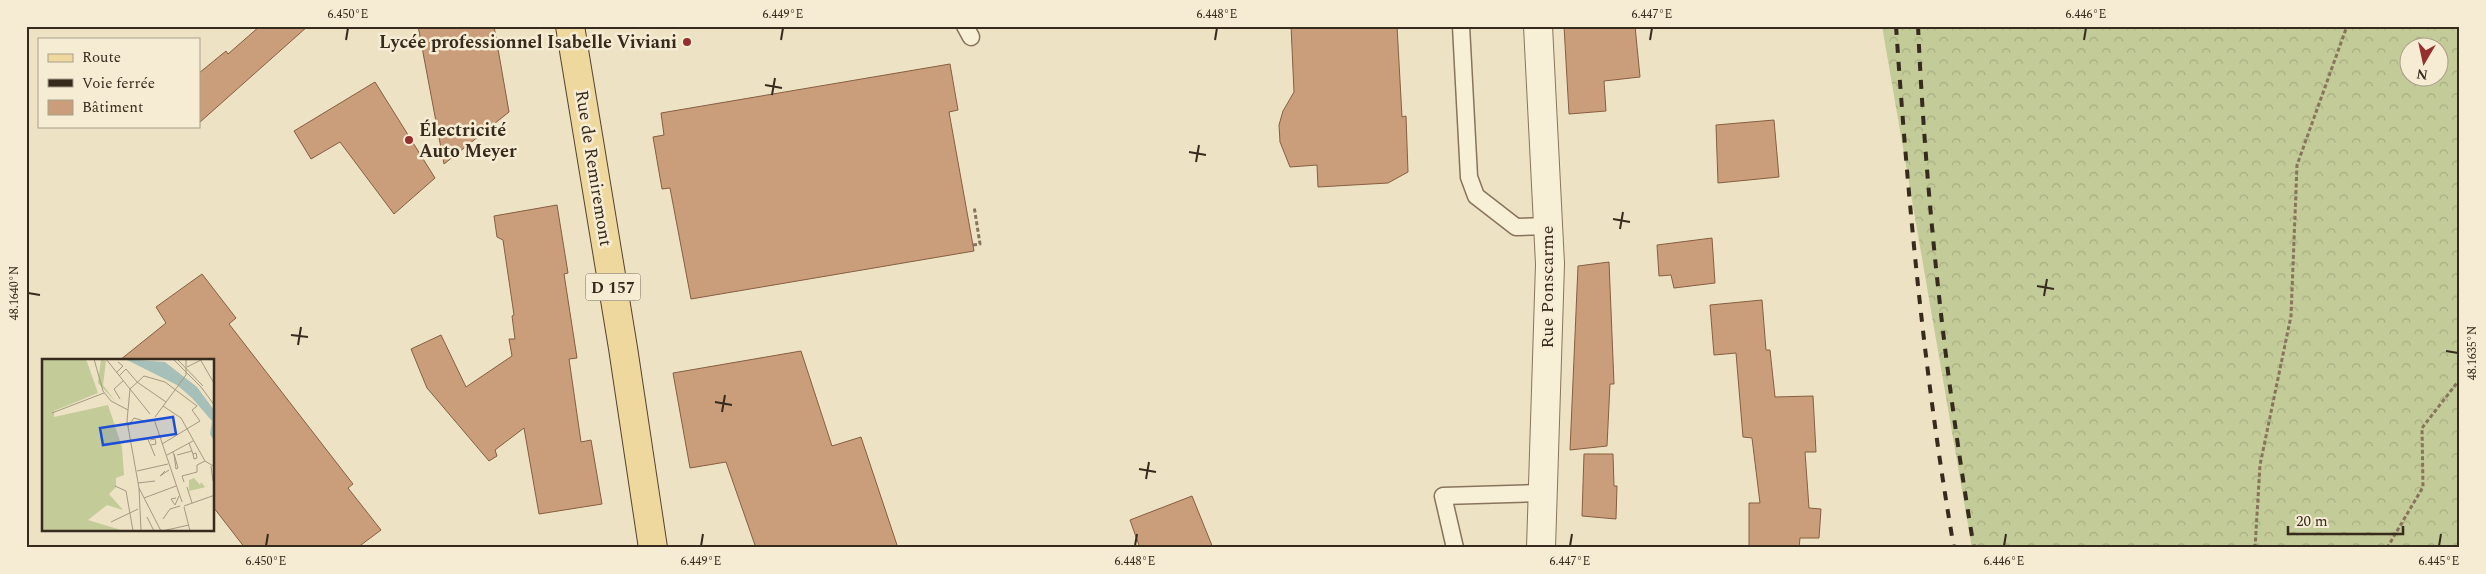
<svg xmlns="http://www.w3.org/2000/svg" width="2486" height="574" font-family="Spectral,serif">
<style>
.forest{fill:url(#forest-crowns);fill-rule:evenodd}
.building{fill:#ca9e7b;stroke:#865e41}
.lines{fill:none;stroke-linecap:round;stroke-linejoin:round}
.service-casing{stroke:#87745b;stroke-width:19}
.tertiary-casing{stroke:#87745b;stroke-width:30}
.primary-casing{stroke:#55422f;stroke-width:30}
.path{stroke:#87745b;stroke-width:3;stroke-dasharray:4 2.5;stroke-linecap:butt}
.service{stroke:#f8efd7;stroke-width:16}
.tertiary{stroke:#f8efd7;stroke-width:28}
.primary{stroke:#efd89d;stroke-width:28}
.rail{stroke:#372b1e;stroke-width:4;stroke-dasharray:9 9;stroke-linecap:butt}
.ticks{fill:none;stroke:#372b1e;stroke-width:2}
.poi-dot{fill:#952e2c;stroke:#f5ecd3;stroke-width:2}
.labels{text-anchor:middle;stroke-width:5;stroke-linejoin:round;paint-order:stroke}
.shield{fill:#f5ecd3;stroke:#706554;stroke-width:1}
.shield-label{font-size:16px;font-weight:bold;fill:#372b1e}
.poi-label{font-size:18px;font-weight:bold;fill:#372b1e;stroke:#f5ecd3;text-anchor:end}
.street-label{font-size:18px;fill:#372b1e;stroke:#f5ecd3}
.inset-road{fill:none;stroke:#a49982;stroke-width:1}
.view{fill:#1d4ed8;fill-opacity:0.15;stroke:#1d4ed8;stroke-width:2.5}
.inset-edge{fill:none;stroke:#372b1e;stroke-width:2.5}
.neatline{fill:none;stroke:#372b1e;stroke-width:2}
.ticks-label{font-size:12px;text-anchor:middle;fill:#372b1e}
</style>
<defs>
<pattern id="forest-crowns" width="20" height="18" patternUnits="userSpaceOnUse" patternTransform="scale(1.25)"><rect width="20" height="18" fill="#c3cb98"/><path d="M2 6a3 3 0 1 1 6 0M12 15a3 3 0 1 1 6 0" fill="none" stroke="#a8ae83"/></pattern>
</defs>
<rect width="100%" height="100%" fill="#ede2c4"/>
<!-- forest -->
<path class="forest" d="M 1882,26 L 2460,26 L 2460,548 L 1972,548 ZM 2408,48 L 2438,48 L 2438,78 L 2408,78 Z"/>
<!-- building -->
<g class="building">
<path d="M 260,26 L 308,26 L 199,123 L 199,73 L 226,51 L 228,54 Z"/>
<path d="M 418,26 L 494,26 L 509,112 L 444,164 Z"/>
<path d="M 1291,26 L 1397,26 L 1402,117 L 1406,116 L 1408,172 L 1388,183 L 1318,187 L 1317,165 L 1290,167 L 1280,142 L 1279,125 L 1283,111 L 1294,92 Z"/>
<path d="M 1564,26 L 1635,26 L 1640,77 L 1604,81 L 1606,111 L 1569,114 Z"/>
<path d="M 950,64 L 958,110 L 949,112 L 974,251 L 691,299 L 670,188 L 662,189 L 653,137 L 664,135 L 661,113 Z"/>
<path d="M 375,82 L 435,178 L 394,214 L 340,142 L 311,159 L 294,131 Z"/>
<path d="M 1774,120 L 1779,177 L 1718,183 L 1716,125 Z"/>
<path d="M 557,205 L 568,273 L 564,274 L 577,358 L 569,359 L 581,442 L 591,440 L 602,504 L 539,514 L 524,428 L 495,450 L 497,456 L 489,461 L 427,388 L 411,349 L 441,335 L 466,387 L 512,356 L 509,339 L 515,339 L 512,316 L 514,315 L 503,240 L 497,237 L 494,216 Z"/>
<path d="M 1712,238 L 1715,283 L 1674,288 L 1671,275 L 1659,276 L 1657,245 Z"/>
<path d="M 1609,262 L 1614,384 L 1610,384 L 1607,446 L 1570,450 L 1578,266 Z"/>
<path d="M 202,274 L 236,318 L 229,324 L 353,484 L 348,488 L 381,530 L 357,548 L 245,548 L 214,508 L 214,360 L 120,360 L 166,323 L 156,307 Z"/>
<path d="M 1762,300 L 1766,350 L 1770,350 L 1775,397 L 1813,396 L 1816,452 L 1805,452 L 1809,508 L 1821,509 L 1819,538 L 1800,538 L 1799,548 L 1749,548 L 1749,503 L 1760,503 L 1752,438 L 1743,437 L 1736,353 L 1714,355 L 1710,305 Z"/>
<path d="M 801,351 L 832,446 L 861,437 L 898,548 L 756,548 L 726,462 L 690,468 L 673,373 Z"/>
<path d="M 1584,454 L 1613,454 L 1614,486 L 1617,486 L 1616,519 L 1582,516 Z"/>
<path d="M 1192,496 L 1213,548 L 1140,548 L 1130,520 Z"/>
</g>
<g class="lines">
<!-- service casing -->
<g class="service-casing">
<g id="service">
<path d="M 965,26 L 971,37"/>
<path d="M 1461,26 L 1469,177 L 1476,196 L 1516,227 L 1548,226"/>
<path d="M 1455,548 L 1443,496 L 1543,493"/>
</g>
</g>
<!-- tertiary casing -->
<g class="tertiary-casing">
<path id="tertiary" d="M 1538,26 L 1550,264 L 1541,548"/>
</g>
<!-- primary casing -->
<g class="primary-casing">
<path id="primary" d="M 570,26 L 623,348 L 653,548"/>
</g>
<!-- path -->
<g class="path">
<path d="M 973,245 L 980,244 L 974,206"/>
<path d="M 2255,548 L 2260,465 L 2291,316 L 2297,165 L 2347,26"/>
<path d="M 2387,548 L 2423,487 L 2422,428 L 2460,379"/>
</g>
<!-- service -->
<use href="#service" class="service"/>
<!-- tertiary -->
<use href="#tertiary" class="tertiary"/>
<!-- primary -->
<use href="#primary" class="primary"/>
<!-- rail -->
<g class="rail">
<path d="M 1896,26 C 1908,201 1924,375 1954,548"/>
<path d="M 1918,26 C 1926,201 1945,375 1974,548"/>
</g>
</g>
<!-- ticks -->
<path class="ticks" d="M 346,40 L 348,28M 781,40 L 783,28M 1215,40 L 1217,28M 1650,40 L 1652,28M 2084,40 L 2086,28M 765,85 L 782,88M 772,95 L 775,78M 1189,152 L 1206,155M 1196,162 L 1199,145M 1613,219 L 1630,222M 1620,229 L 1623,212M 2037,286 L 2054,289M 28,293 L 40,295M 2044,296 L 2047,279M 291,335 L 308,337M 298,345 L 301,327M 2446,351 L 2458,353M 715,402 L 732,405M 722,412 L 725,395M 1139,469 L 1156,472M 1146,479 L 1149,462M 266,546 L 268,534M 701,546 L 703,534M 1135,546 L 1137,534M 1570,546 L 1572,534M 2004,546 L 2006,534M 2439,546 L 2441,534"/>
<!-- markers -->
<g class="poi-dot">
<circle cx="687" cy="42" r="5"/>
<circle cx="409" cy="140" r="5"/>
</g>
<g class="labels">
<!-- shield labels -->
<rect class="shield" x="585.5" y="273.5" width="55" height="27" rx="4"/>
<g class="shield-label">
<text x="613" y="293">D 157</text>
</g>
<!-- poi labels -->
<g class="poi-label">
<text x="677" y="48">Lycée professionnel Isabelle Viviani</text>
<text x="419" y="136" text-anchor="start">Électricité<tspan x="419" dy="21">Auto Meyer</tspan></text>
</g>
<!-- street labels -->
<g class="street-label">
<text transform="translate(594 168) rotate(81)" y="6">Rue de Remiremont</text>
<text transform="translate(1547 287) rotate(-90)" y="6">Rue Ponscarme</text>
</g>
</g>
<!-- overview -->
<g transform="translate(42 359)">
<rect width="172" height="172" fill="#ede2c4"/>
<path d="M 152,119 L 158,126 L 159,123 L 163,128 L 168,127 L 147,132 L 147,121 Z" fill="#c3cb98"/>
<path d="M 0,0 L 44,0 L 56,34 L 12,52 L 12,58 L 66,46 L 80,88 L 82,116 L 74,119 L 74,128 L 67,135 L 81,151 L 65,146 L 46,161 L 82,172 L 0,172 ZM 59,0 L 64,2 L 61,26 L 74,43 L 56,24 Z" fill="#c3cb98"/>
<path d="M 83,0 L 123,3 L 155,28 L 172,51 L 172,82 L 168,75 L 170,62 L 150,39 L 135,26 Z" fill="#a6c0b9"/>
<path class="inset-road" d="M 52,0 L 61,32 L 69,42 L 86,51M 64,0 L 108,55M 131,0 L 159,28 L 173,47M 135,0 L 161,27M 158,0 L 173,26M 145,8 L 161,0M 74,14 L 81,7 L 76,3M 77,17 L 84,10 L 95,23M 95,23 L 124,43M 78,40 L 72,30 L 81,22M 121,47 L 139,59 L 163,102 L 173,108M 10,54 L 62,34M 113,58 L 144,16 L 144,0M 112,60 L 140,143M 86,67 L 92,59 L 102,62M 105,78 L 113,97M 108,81 L 113,80 L 114,85 L 109,86M 147,84 L 151,95 L 152,100 L 155,99 L 154,94 L 151,95M 131,93 L 131,94 L 132,95 L 136,109 L 134,110 L 132,95M 125,96 L 151,82M 135,96 L 150,92M 169,107 L 171,122M 95,112 L 126,105M 123,112 L 118,117 L 127,111M 142,123 L 140,117 L 155,113 L 155,106 L 163,102M 96,124 L 113,122M 73,127 L 84,132 L 91,172M 145,128 L 150,144M 97,129 L 99,172M 102,139 L 134,127M 134,139 L 129,140 L 133,146 L 137,137M 142,147 L 173,136M 142,148 L 148,172M 105,158 L 112,172M 121,160 L 128,150 L 138,147M 69,163 L 96,150M 119,172 L 97,129 L 85,62 L 88,30 L 102,17 L 123,23 L 155,47 L 150,51 L 158,62 L 120,85M 120,172 L 147,166"/>
<path class="view" d="M 131,58 L 134,75 L 61,86 L 58,69 Z"/>
<rect width="172" height="172" class="inset-edge"/>
</g>
<!-- border -->
<rect width="2486" height="574" fill="none" stroke="#f5ecd3" stroke-width="55"/>
<!-- legend -->
<rect x="38" y="38" width="162" height="90" fill="#f5ecd3" stroke="#a99f8b"/>
<rect x="48" y="54" width="25" height="8" fill="#efd89d" stroke="#a99f8b"/>
<text x="82" y="62" font-size="15" fill="#372b1e">Route</text>
<rect x="48" y="79" width="25" height="8" fill="#372b1e" stroke="#a99f8b"/>
<text x="82" y="88" font-size="15" fill="#372b1e">Voie ferrée</text>
<rect x="48" y="100" width="25" height="15" fill="#ca9e7b" stroke="#a99f8b"/>
<text x="82" y="112" font-size="15" fill="#372b1e">Bâtiment</text>
<!-- north arrow -->
<g transform="translate(2424 62) rotate(189)"><circle r="24" fill="#f5ecd3" stroke="#a99f8b"/>
<path d="M0-4L9 19L0 12L-9 19Z" fill="#952e2c"/>
<text y="-8" font-size="14" font-weight="bold" text-anchor="middle" fill="#372b1e">N</text>
</g>
<!-- scale -->
<path d="M2288 526v8h115v-8" fill="none" stroke="#372b1e" stroke-width="2.5"/>
<text x="2296" y="526" font-size="15" fill="#372b1e" stroke="#f5ecd3" stroke-width="4" paint-order="stroke">20 m</text>
<rect x="28" y="28" width="2430" height="518" class="neatline"/>
<g class="ticks-label">
<text x="348" y="18">6.450°E</text>
<text x="783" y="18">6.449°E</text>
<text x="1217" y="18">6.448°E</text>
<text x="1652" y="18">6.447°E</text>
<text x="2086" y="18">6.446°E</text>
<text transform="translate(14 293) rotate(-90)" y="4">48.1640°N</text>
<text transform="translate(2472 353) rotate(-90)" y="4">48.1635°N</text>
<text x="266" y="565">6.450°E</text>
<text x="701" y="565">6.449°E</text>
<text x="1135" y="565">6.448°E</text>
<text x="1570" y="565">6.447°E</text>
<text x="2004" y="565">6.446°E</text>
<text x="2439" y="565">6.445°E</text>
</g>
</svg>
